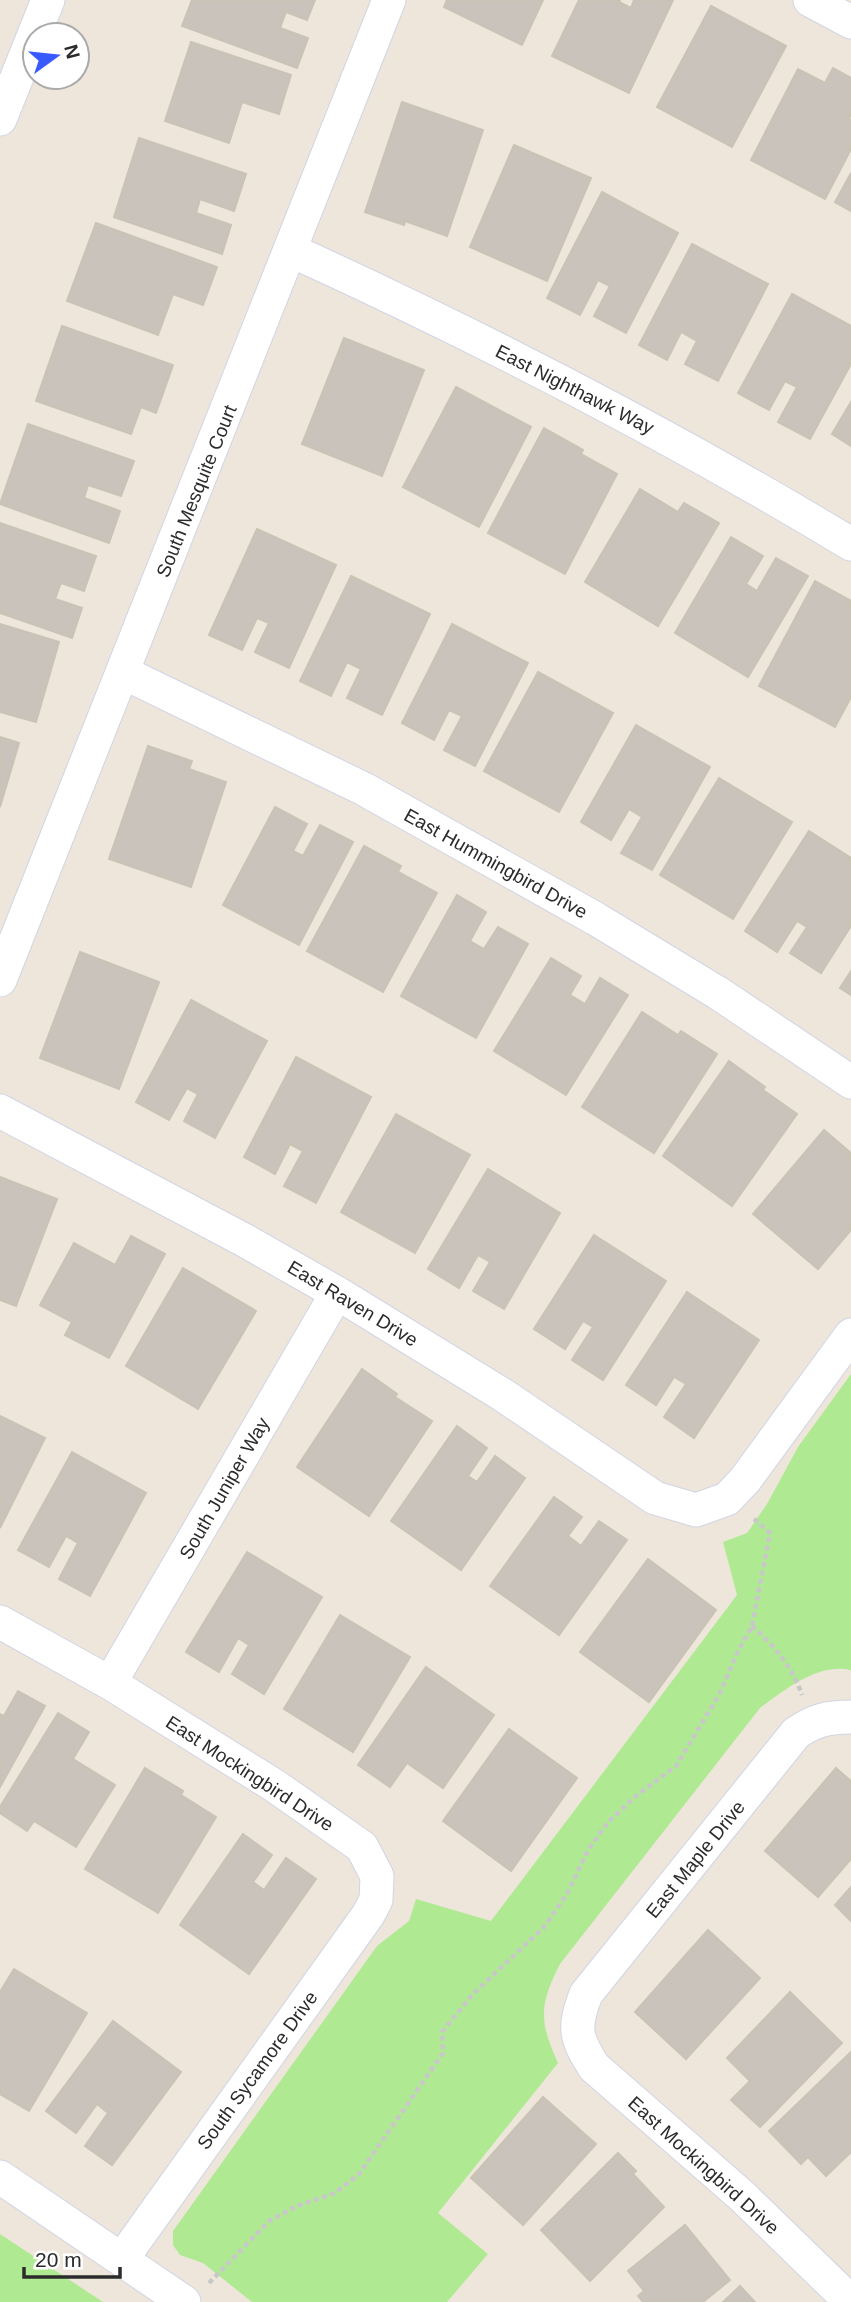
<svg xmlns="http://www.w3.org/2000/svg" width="851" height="2302" font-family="Helvetica,sans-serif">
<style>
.green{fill:#afea93}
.building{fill:#c9c3bb;stroke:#cac3b5;stroke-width:2}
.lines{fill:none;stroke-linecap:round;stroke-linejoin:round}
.minor-casing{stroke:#d1d4e5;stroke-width:35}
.path{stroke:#c8c8c8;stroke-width:4.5;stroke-dasharray:5 3.5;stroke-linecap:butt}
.minor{stroke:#fff;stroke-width:33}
.labels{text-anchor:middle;stroke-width:6;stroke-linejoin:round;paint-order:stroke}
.street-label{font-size:19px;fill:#2b2b2b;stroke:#fff}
</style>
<rect width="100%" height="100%" fill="#eee6db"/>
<!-- green -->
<g class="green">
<path d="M 851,1374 L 851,1670 C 817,1663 785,1690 760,1708 L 560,1964 C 539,2005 539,2021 558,2063 L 438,2213 L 488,2254 L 447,2302 L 252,2302 L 203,2263 L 180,2255 L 173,2245 L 173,2231 L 377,1946 L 409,1921 L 416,1899 L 491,1921 L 737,1595 L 723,1542 L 747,1533 L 767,1504 L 798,1447 Z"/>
<path d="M 0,2234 L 103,2302 L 0,2302 Z"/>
</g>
<!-- building -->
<g class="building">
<path d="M 192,0 L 315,0 L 307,20 L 286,12 L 280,28 L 308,38 L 297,68 L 182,26 Z"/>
<path d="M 447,0 L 543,0 L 522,45 L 444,7 Z"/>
<path d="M 579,0 L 620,0 L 619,2 L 631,8 L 634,0 L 673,0 L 629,93 L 552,56 Z"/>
<path d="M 711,6 L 786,46 L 732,147 L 657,107 Z"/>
<path d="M 191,42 L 291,75 L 279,114 L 242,102 L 229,143 L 165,121 Z"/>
<path d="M 833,68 L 851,78 L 851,114 L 849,119 L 851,120 L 851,149 L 825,199 L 751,160 L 798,69 L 825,83 Z"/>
<path d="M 402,102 L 483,130 L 447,236 L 405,221 L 404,225 L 365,212 Z"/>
<path d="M 139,138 L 246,174 L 234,211 L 200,199 L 196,213 L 231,225 L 222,254 L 114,217 Z"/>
<path d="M 514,145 L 591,178 L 547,281 L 470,247 Z"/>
<path d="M 851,173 L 851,211 L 835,202 Z"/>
<path d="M 602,192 L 678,233 L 626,333 L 594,316 L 610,286 L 598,280 L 580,315 L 547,298 Z"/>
<path d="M 96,223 L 217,267 L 203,305 L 173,294 L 158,335 L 67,301 Z"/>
<path d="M 692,244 L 768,284 L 718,381 L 685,364 L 697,341 L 681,332 L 667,360 L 639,345 Z"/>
<path d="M 792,294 L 851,326 L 851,364 L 810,439 L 778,422 L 797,387 L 785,381 L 769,410 L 738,393 Z"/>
<path d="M 62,326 L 173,365 L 156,413 L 141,407 L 131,434 L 36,401 Z"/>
<path d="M 344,338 L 424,370 L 382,476 L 302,444 Z"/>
<path d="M 456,387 L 531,427 L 479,527 L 403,487 Z"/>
<path d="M 851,402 L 851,446 L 832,434 Z"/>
<path d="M 28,424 L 134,461 L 121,496 L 88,485 L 84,498 L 120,511 L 109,543 L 0,504 Z"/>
<path d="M 544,428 L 583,450 L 581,454 L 617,474 L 565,574 L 488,533 Z"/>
<path d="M 640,489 L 678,512 L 684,503 L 719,523 L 658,626 L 585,582 Z"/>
<path d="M 0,523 L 96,556 L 84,591 L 61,583 L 55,599 L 82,608 L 72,638 L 0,613 Z"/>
<path d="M 257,529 L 336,565 L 289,668 L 255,652 L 269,623 L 257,618 L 242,650 L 209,635 Z"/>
<path d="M 731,537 L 763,556 L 746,584 L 757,591 L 776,558 L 808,576 L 748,677 L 675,633 Z"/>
<path d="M 351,576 L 430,614 L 382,715 L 347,698 L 361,669 L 347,662 L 331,696 L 300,681 Z"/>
<path d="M 815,581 L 851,601 L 851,697 L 835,727 L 759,686 Z"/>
<path d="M 0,624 L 59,642 L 36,722 L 0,712 Z"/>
<path d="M 452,624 L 528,663 L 475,766 L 444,750 L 462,716 L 449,710 L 434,740 L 402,723 Z"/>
<path d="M 538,672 L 613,713 L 559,812 L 484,771 Z"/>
<path d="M 636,725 L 710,767 L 652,870 L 621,853 L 642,817 L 629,809 L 611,840 L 581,822 Z"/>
<path d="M 0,737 L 19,743 L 0,807 Z"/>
<path d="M 148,746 L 192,761 L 189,769 L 226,782 L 191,887 L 109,859 Z"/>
<path d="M 719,778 L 792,822 L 733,919 L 660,875 Z"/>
<path d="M 275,807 L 307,824 L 293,851 L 303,856 L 320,825 L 353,842 L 299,945 L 223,905 Z"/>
<path d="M 809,831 L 851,858 L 851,926 L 821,973 L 790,953 L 807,927 L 797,921 L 777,952 L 745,931 Z"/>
<path d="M 364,846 L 401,866 L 398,872 L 437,893 L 383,992 L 307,951 Z"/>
<path d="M 457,895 L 486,912 L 470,941 L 484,949 L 498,927 L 528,944 L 476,1038 L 401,996 Z"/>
<path d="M 80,952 L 159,982 L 119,1089 L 40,1058 Z"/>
<path d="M 551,958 L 581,976 L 570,995 L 585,1004 L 600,978 L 628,995 L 566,1095 L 494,1051 Z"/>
<path d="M 851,971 L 851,995 L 840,988 Z"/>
<path d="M 191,1000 L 267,1041 L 215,1138 L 184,1121 L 198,1094 L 187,1088 L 169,1120 L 136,1102 Z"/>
<path d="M 642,1012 L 678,1035 L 681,1031 L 717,1054 L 654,1153 L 582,1107 Z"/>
<path d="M 296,1057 L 371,1097 L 316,1203 L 284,1186 L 303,1151 L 290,1144 L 275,1174 L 244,1157 Z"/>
<path d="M 729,1061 L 765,1087 L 763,1090 L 797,1114 L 732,1206 L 663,1156 Z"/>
<path d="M 396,1114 L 470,1155 L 415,1253 L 341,1212 Z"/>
<path d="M 824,1130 L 851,1153 L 851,1230 L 818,1269 L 753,1214 Z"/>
<path d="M 488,1169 L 560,1213 L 504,1309 L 473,1291 L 490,1262 L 478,1255 L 459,1288 L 428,1269 Z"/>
<path d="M 0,1177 L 57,1199 L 16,1306 L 0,1300 Z"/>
<path d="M 594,1235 L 666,1281 L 603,1380 L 572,1360 L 593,1327 L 583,1321 L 565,1349 L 534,1329 Z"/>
<path d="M 131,1236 L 165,1254 L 109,1358 L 65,1335 L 72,1322 L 40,1305 L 74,1243 L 115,1265 Z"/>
<path d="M 183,1268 L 256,1311 L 198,1409 L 126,1366 Z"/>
<path d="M 687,1292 L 759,1340 L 694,1438 L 664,1417 L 686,1384 L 674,1377 L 656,1405 L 626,1385 Z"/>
<path d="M 362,1369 L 397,1394 L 395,1397 L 432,1421 L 369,1516 L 297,1467 Z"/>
<path d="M 0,1416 L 45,1438 L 0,1528 Z"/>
<path d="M 457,1426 L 487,1448 L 468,1476 L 477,1482 L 495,1456 L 525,1478 L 461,1570 L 391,1521 Z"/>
<path d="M 72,1452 L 146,1493 L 90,1596 L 59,1579 L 78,1543 L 66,1536 L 49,1567 L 18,1550 Z"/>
<path d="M 554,1497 L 582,1517 L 568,1536 L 581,1546 L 599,1521 L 627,1540 L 559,1635 L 490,1586 Z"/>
<path d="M 247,1552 L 322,1597 L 264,1694 L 232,1674 L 249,1645 L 238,1638 L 219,1672 L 186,1652 Z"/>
<path d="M 648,1559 L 716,1610 L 649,1702 L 580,1652 Z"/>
<path d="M 340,1615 L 410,1657 L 353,1752 L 284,1709 Z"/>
<path d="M 426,1667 L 494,1715 L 443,1788 L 407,1763 L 390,1787 L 358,1765 Z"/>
<path d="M 18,1691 L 45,1706 L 0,1787 L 0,1714 L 4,1716 Z"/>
<path d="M 58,1713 L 89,1732 L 73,1759 L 115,1785 L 76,1847 L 34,1821 L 27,1831 L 0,1813 L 0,1807 Z"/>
<path d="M 509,1729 L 577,1778 L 511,1871 L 443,1821 Z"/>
<path d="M 145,1768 L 183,1791 L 181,1795 L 216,1817 L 158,1913 L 85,1869 Z"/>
<path d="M 836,1768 L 851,1781 L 851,1859 L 818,1897 L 765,1851 Z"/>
<path d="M 243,1834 L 272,1855 L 253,1882 L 264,1890 L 286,1858 L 316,1879 L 249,1974 L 180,1925 Z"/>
<path d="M 851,1887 L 851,1921 L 835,1905 Z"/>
<path d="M 708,1930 L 760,1978 L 686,2059 L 635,2012 Z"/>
<path d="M 14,1969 L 87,2013 L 29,2111 L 0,2094 L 0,1992 Z"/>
<path d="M 790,1992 L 842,2043 L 760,2127 L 731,2100 L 750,2081 L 727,2058 Z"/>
<path d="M 113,2021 L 181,2072 L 112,2165 L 85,2146 L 108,2113 L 97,2104 L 76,2133 L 46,2111 Z"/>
<path d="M 851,2052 L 851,2152 L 826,2176 L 808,2157 L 801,2164 L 769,2131 Z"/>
<path d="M 543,2097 L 596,2144 L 523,2225 L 471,2178 Z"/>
<path d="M 618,2153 L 636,2171 L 633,2174 L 664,2207 L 590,2281 L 541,2230 Z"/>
<path d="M 685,2225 L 730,2280 L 703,2302 L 643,2302 L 638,2296 L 644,2291 L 628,2271 Z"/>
<path d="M 740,2286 L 755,2302 L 723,2302 Z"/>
</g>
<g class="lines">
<!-- minor casing -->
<g class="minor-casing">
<g id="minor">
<path d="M 810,0 L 851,22"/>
<path d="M 0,119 L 48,0"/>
<path d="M 290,250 C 483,338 670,435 851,544"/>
<path d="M 124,673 L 364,789 L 596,919 L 718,993 L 851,1082"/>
<path d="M 0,980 L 389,0"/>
<path d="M 0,1111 L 244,1240 L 337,1293 L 503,1395 L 655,1498 L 696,1510 L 727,1499 L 745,1480 L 851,1335"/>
<path d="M 0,1622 L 110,1683 L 275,1786 L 362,1847 L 377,1876 L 376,1900 L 368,1915 L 122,2259"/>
<path d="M 110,1683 L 337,1293"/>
<path d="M 851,1717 C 828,1717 815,1720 796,1733 L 586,1994 C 573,2028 575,2037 594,2067 L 742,2196 L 851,2302"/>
<path d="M 0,2177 L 184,2302"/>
</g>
</g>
<!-- path -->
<g class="path">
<path d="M 752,1626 C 774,1645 793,1668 802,1695"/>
<path d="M 209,2283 L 269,2221 L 297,2206 L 335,2193 L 359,2174 L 443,2053 L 442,2032 L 472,1995 L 544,1927 L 567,1894 L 588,1850 L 608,1822 L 636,1796 L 676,1766 L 720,1693 L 737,1653 L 752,1626 L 770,1533 L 753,1518"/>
</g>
<!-- minor -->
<use href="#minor" class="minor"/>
</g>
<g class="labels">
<!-- street labels -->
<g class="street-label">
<text transform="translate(575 389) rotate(27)" y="7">East Nighthawk Way</text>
<text transform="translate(196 491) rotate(-68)" y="7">South Mesquite Court</text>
<text transform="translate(496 863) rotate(29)" y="7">East Hummingbird Drive</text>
<text transform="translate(353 1303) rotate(31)" y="7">East Raven Drive</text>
<text transform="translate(224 1488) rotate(-60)" y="7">South Juniper Way</text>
<text transform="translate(250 1773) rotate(33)" y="7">East Mockingbird Drive</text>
<text transform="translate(695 1859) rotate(-51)" y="7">East Maple Drive</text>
<text transform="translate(257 2070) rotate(-54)" y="7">South Sycamore Drive</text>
<text transform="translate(704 2165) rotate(42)" y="7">East Mockingbird Drive</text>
</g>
</g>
<!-- north arrow -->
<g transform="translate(56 56) rotate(75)"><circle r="33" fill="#ffffff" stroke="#aaaaaa" stroke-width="2"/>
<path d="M0-5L12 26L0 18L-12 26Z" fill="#385aff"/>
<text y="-10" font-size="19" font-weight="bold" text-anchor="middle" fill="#2b2b2b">N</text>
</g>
<!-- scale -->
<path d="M24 2267v10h96v-10" fill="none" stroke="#2b2b2b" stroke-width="3.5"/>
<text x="35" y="2267" font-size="21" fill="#2b2b2b" stroke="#ffffff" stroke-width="5" paint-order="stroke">20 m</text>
</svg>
